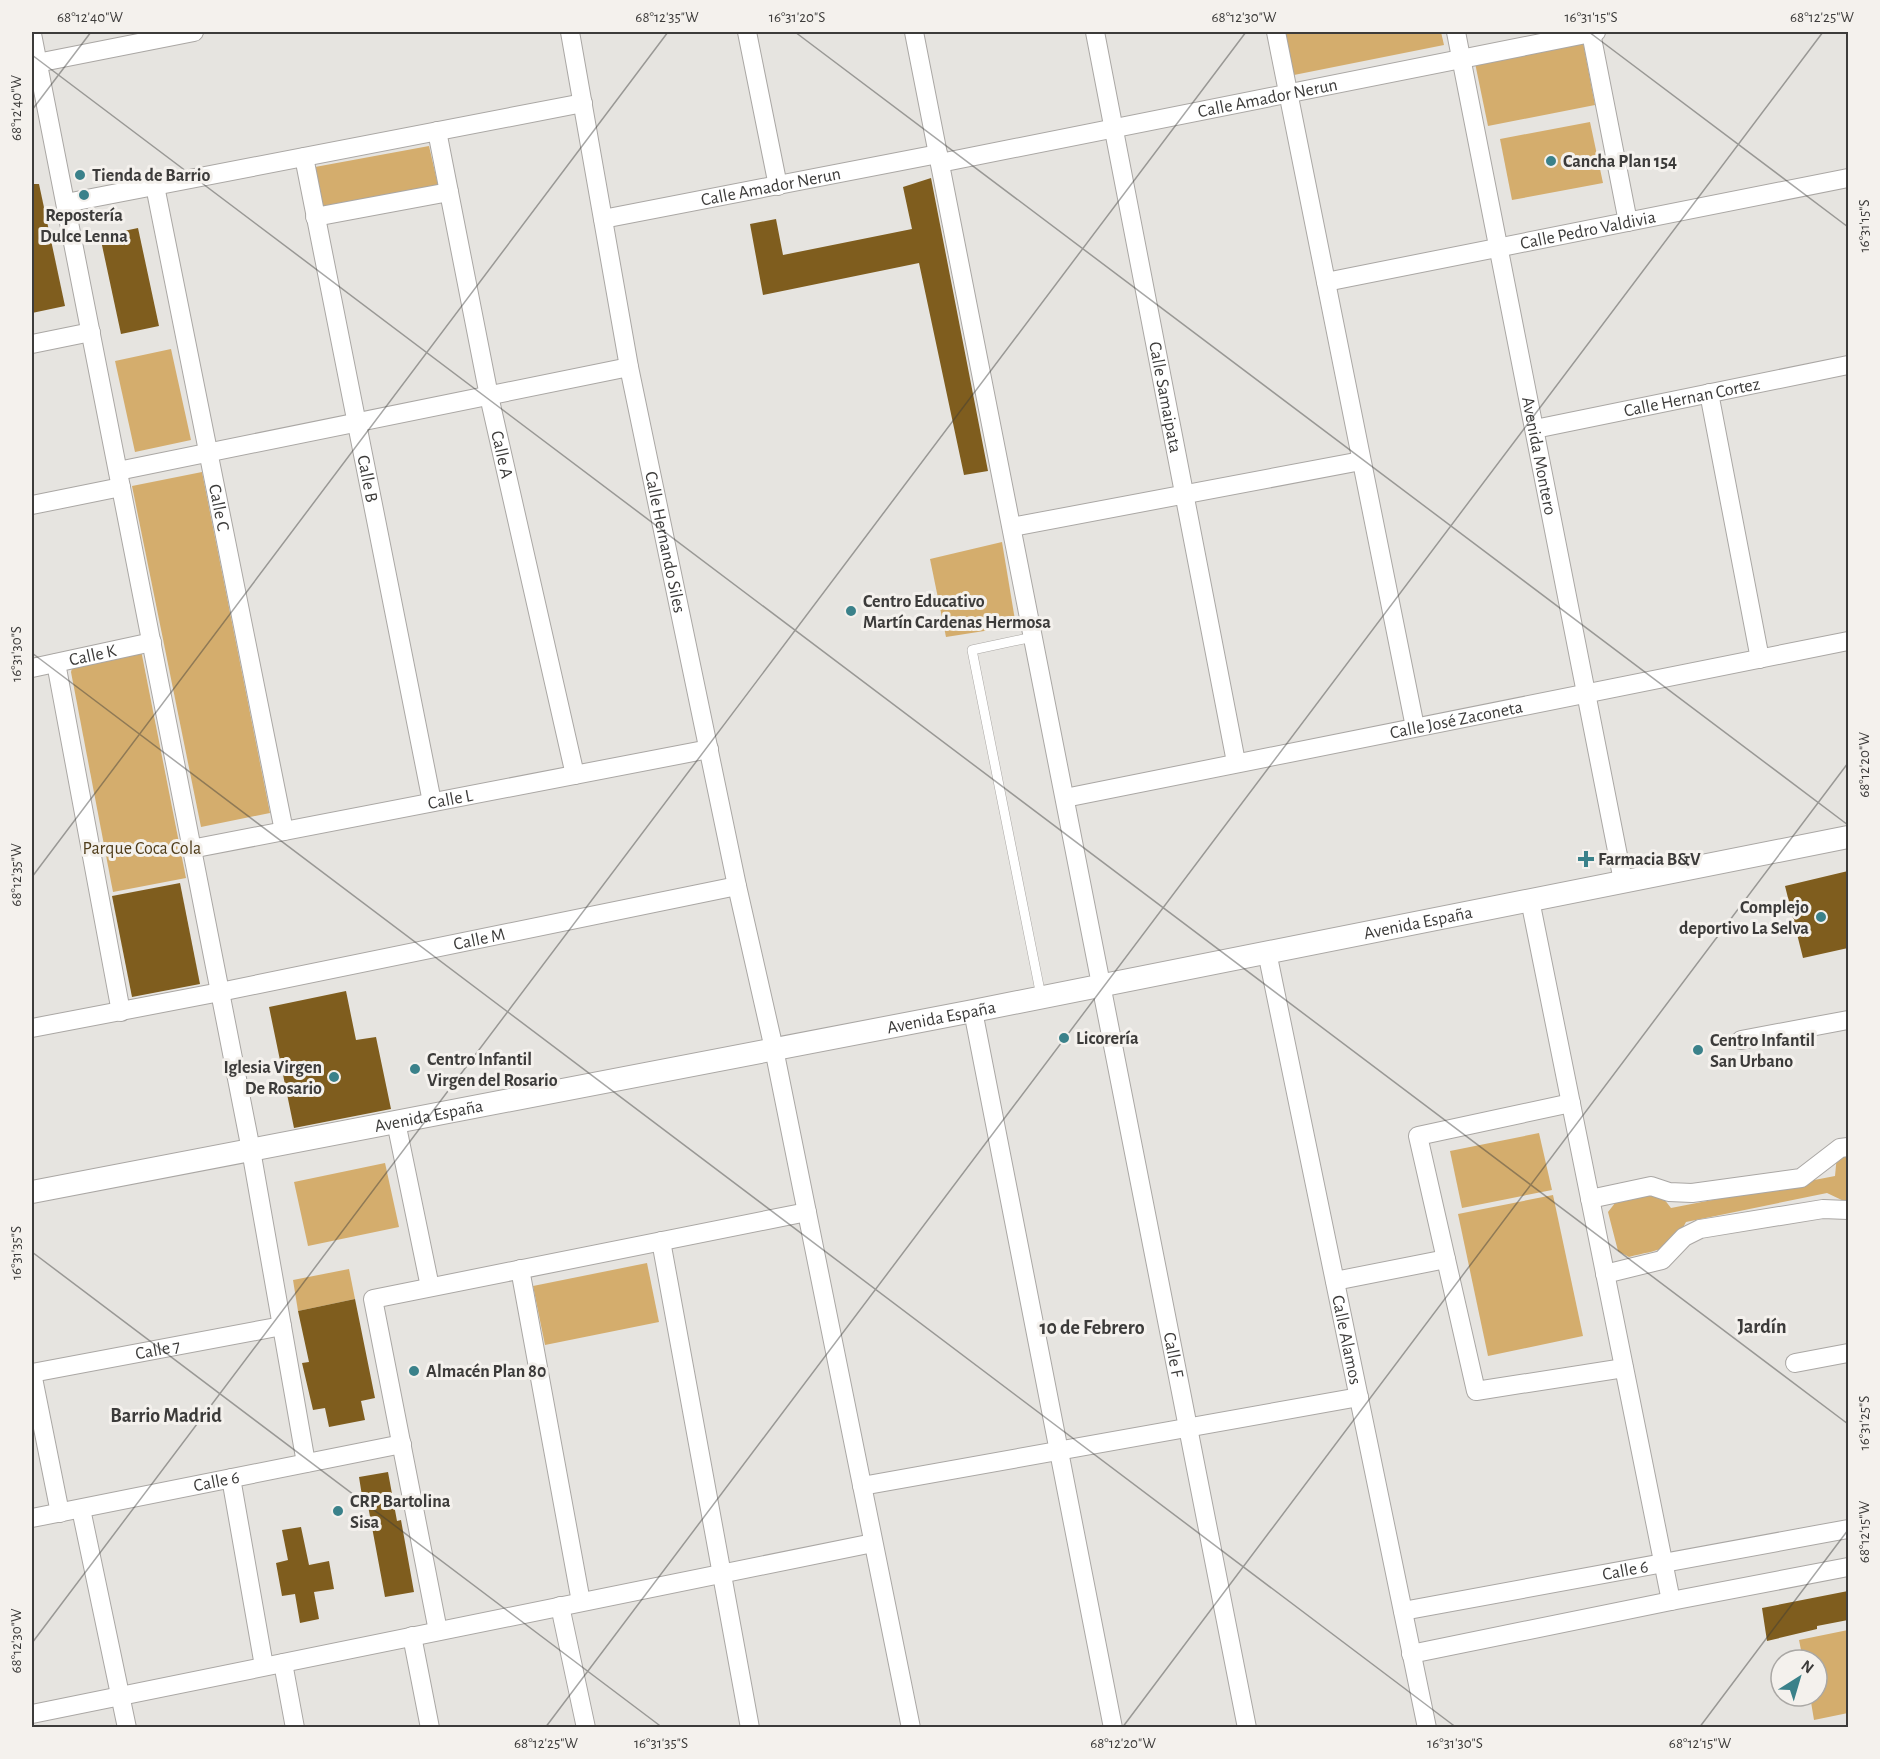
<svg xmlns="http://www.w3.org/2000/svg" width="1880" height="1759" font-family="'Alegreya Sans',sans-serif">
<style>
.green{fill:#d4ad6d}
.building{fill:#7f5d1e}
.lines{fill:none;stroke-linecap:round;stroke-linejoin:round}
.service-casing{stroke:#aaa7a4;stroke-width:10}
.minor-casing{stroke:#aaa7a4;stroke-width:20}
.tertiary-casing{stroke:#aaa7a4;stroke-width:24}
.service{stroke:#fff;stroke-width:9}
.minor{stroke:#fff;stroke-width:18}
.tertiary{stroke:#fff;stroke-width:22}
.ticks{fill:none;stroke:#3c3b3a;stroke-width:1.5;stroke-opacity:0.45}
.poi-dot{fill:#3a818a;stroke:#f4f1ed;stroke-width:2}
.labels{text-anchor:middle;stroke-width:6;stroke-linejoin:round;paint-order:stroke}
.street-label{font-size:18px;fill:#3c3b3a;stroke:#f4f1ed}
.poi-label{font-size:18px;font-weight:bold;fill:#3c3b3a;stroke:#f4f1ed;text-anchor:start}
.park-label{font-size:18px;fill:#4f3c19;stroke:#f4f1ed}
.neighbourhood-label{font-size:20px;font-weight:bold;fill:#3c3b3a;stroke:#f4f1ed}
.neatline{fill:none;stroke:#3c3b3a;stroke-width:2}
.ticks-label{font-size:15px;text-anchor:middle;fill:#3c3b3a}
</style>
<rect width="100%" height="100%" fill="#e6e4e0"/>
<!-- green -->
<g class="green">
<path d="M 1285,32 L 1441,32 L 1444,45 L 1294,75 Z"/>
<path d="M 1583,42 L 1595,105 L 1488,126 L 1475,63 Z"/>
<path d="M 1590,122 L 1603,183 L 1512,200 L 1500,139 Z"/>
<path d="M 429,146 L 438,185 L 321,208 L 315,167 Z"/>
<path d="M 171,349 L 191,440 L 135,452 L 115,361 Z"/>
<path d="M 202,472 L 270,813 L 201,827 L 132,486 Z"/>
<path d="M 1002,542 L 1016,626 L 946,637 L 930,559 Z"/>
<path d="M 140,645 L 186,878 L 113,892 L 71,672 L 73,665 Z"/>
<path d="M 1539,1133 L 1552,1190 L 1462,1208 L 1450,1151 Z"/>
<path d="M 1848,1153 L 1848,1203 L 1827,1193 L 1686,1222 C 1671,1252 1659,1249 1629,1257 L 1618,1251 L 1608,1212 L 1619,1198 L 1657,1190 L 1671,1208 L 1835,1176 L 1837,1155 Z"/>
<path d="M 385,1163 L 399,1227 L 308,1246 L 294,1182 Z"/>
<path d="M 1553,1195 L 1583,1336 L 1488,1356 L 1458,1214 Z"/>
<path d="M 647,1263 L 659,1322 L 545,1345 L 533,1286 Z"/>
<path d="M 349,1269 L 355,1299 L 298,1311 L 293,1280 Z"/>
<path d="M 1848,1630 L 1848,1713 L 1814,1720 L 1810,1696 L 1817,1696 L 1817,1660 L 1803,1660 L 1799,1640 Z"/>
</g>
<!-- building -->
<g class="building">
<path d="M 931,178 L 988,471 L 964,475 L 919,263 L 763,295 L 750,224 L 776,219 L 783,255 L 912,229 L 903,187 Z"/>
<path d="M 32,184 L 39,184 L 65,306 L 32,313 Z"/>
<path d="M 138,228 L 159,326 L 121,334 L 100,236 Z"/>
<path d="M 1848,871 L 1848,948 L 1803,958 L 1785,886 Z"/>
<path d="M 180,883 L 200,984 L 132,997 L 112,896 Z"/>
<path d="M 346,991 L 356,1040 L 376,1037 L 391,1109 L 294,1128 L 269,1007 Z"/>
<path d="M 355,1299 L 375,1398 L 361,1401 L 365,1420 L 329,1427 L 325,1408 L 313,1410 L 302,1363 L 309,1362 L 298,1311 Z"/>
<path d="M 388,1472 L 397,1521 L 401,1520 L 414,1592 L 385,1597 L 366,1495 L 362,1496 L 359,1477 Z"/>
<path d="M 301,1527 L 309,1565 L 329,1561 L 334,1589 L 314,1592 L 319,1619 L 300,1623 L 295,1594 L 282,1596 L 276,1563 L 288,1560 L 282,1530 Z"/>
<path d="M 1848,1591 L 1848,1620 L 1817,1626 L 1817,1629 L 1767,1641 L 1762,1608 Z"/>
</g>
<g class="lines">
<!-- service casing -->
<g class="service-casing">
<path id="service" d="M 1033,637 L 972,650 L 1041,996"/>
</g>
<!-- minor casing -->
<g class="minor-casing">
<g id="minor">
<path id="s1" d="M 570,32 L 629,367 L 737,886 L 774,1049 L 911,1728"/>
<path d="M 747,32 L 778,186"/>
<path id="s2" d="M 914,32 L 1247,1728"/>
<path id="s3" d="M 1095,32 L 1236,762"/>
<path d="M 1276,32 L 1415,727"/>
<path id="s4" d="M 1456,32 L 1623,881"/>
<path d="M 1591,33 L 1628,222"/>
<path d="M 32,34 L 251,1150 L 306,1463"/>
<path d="M 32,64 L 194,32"/>
<path id="s5" d="M 437,131 L 489,396 L 575,775"/>
<path id="s6" d="M 304,157 L 432,802"/>
<path id="s7" d="M 940,163 L 1596,32"/>
<path id="s8" d="M 155,186 L 284,831"/>
<path d="M 66,203 L 583,103"/>
<path d="M 315,217 L 449,192"/>
<path id="s9" d="M 603,219 L 938,154"/>
<path id="s10" d="M 1326,282 L 1848,178"/>
<path d="M 32,344 L 91,332"/>
<path d="M 1709,393 L 1760,659"/>
<path id="s11" d="M 1535,429 L 1848,365"/>
<path d="M 118,471 L 629,367"/>
<path d="M 32,505 L 121,487"/>
<path d="M 1012,527 L 1361,461"/>
<path d="M 56,663 L 121,1012"/>
<path id="s12" d="M 32,668 L 152,642"/>
<path id="s13" d="M 1065,798 L 1848,641"/>
<path id="s14" d="M 191,849 L 709,749"/>
<path d="M 1530,900 L 1671,1601"/>
<path id="s15" d="M 1267,952 L 1427,1728"/>
<path d="M 973,1011 L 1113,1728"/>
<path id="s16" d="M 32,1028 L 220,992 L 737,886"/>
<path d="M 1741,1040 L 1848,1020"/>
<path d="M 1571,1103 L 1418,1136 L 1476,1391 L 1624,1368"/>
<path d="M 396,1122 L 430,1287"/>
<path d="M 1590,1199 L 1651,1186 L 1669,1192 L 1692,1193 L 1801,1178 L 1840,1148 L 1848,1147"/>
<path d="M 661,1241 L 750,1728"/>
<path d="M 520,1269 L 581,1602"/>
<path d="M 1605,1274 L 1662,1260 L 1684,1237 L 1700,1229 L 1823,1209 L 1848,1210"/>
<path d="M 1335,1281 L 1446,1259"/>
<path d="M 1795,1363 L 1848,1353"/>
<path id="s17" d="M 32,1373 L 282,1326"/>
<path d="M 32,1373 L 60,1513"/>
<path d="M 231,1478 L 264,1666"/>
<path d="M 862,1486 L 1359,1397"/>
<path d="M 81,1509 L 127,1728"/>
<path id="s18" d="M 32,1518 L 402,1444"/>
<path d="M 560,1606 L 586,1728"/>
<path id="s19" d="M 1403,1611 L 1848,1529"/>
<path d="M 438,1631 L 373,1299 L 807,1212"/>
<path d="M 412,1636 L 430,1728"/>
<path d="M 1411,1654 L 1671,1601 L 1848,1567"/>
<path d="M 283,1663 L 295,1728"/>
<path d="M 32,1714 L 873,1543"/>
</g>
</g>
<!-- tertiary casing -->
<g class="tertiary-casing">
<g id="tertiary">
<path id="s20" d="M 32,1192 L 973,1011 L 1848,837"/>
</g>
</g>
<!-- service -->
<use href="#service" class="service"/>
<!-- minor -->
<use href="#minor" class="minor"/>
<!-- tertiary -->
<use href="#tertiary" class="tertiary"/>
</g>
<!-- ticks -->
<path class="ticks" d="M 795,32 L 1848,825M 1589,32 L 1848,227M 32,55 L 1848,1424M 32,110 L 91,32M 32,653 L 1457,1728M 32,877 L 668,32M 32,1252 L 663,1728M 32,1643 L 1246,32M 545,1728 L 1823,32M 1122,1728 L 1848,763M 1699,1728 L 1848,1530"/>
<!-- markers -->
<g class="poi-dot">
<circle cx="1551" cy="161" r="6"/>
<circle cx="80" cy="175" r="6"/>
<circle cx="84" cy="195" r="6"/>
<circle cx="851" cy="611" r="6"/>
<path d="M1583 850h6v6h6v6h-6v6h-6v-6h-6v-6h6z"/>
<circle cx="1821" cy="917" r="6"/>
<circle cx="1064" cy="1038" r="6"/>
<circle cx="1698" cy="1050" r="6"/>
<circle cx="415" cy="1069" r="6"/>
<circle cx="334" cy="1077" r="6"/>
<circle cx="414" cy="1371" r="6"/>
<circle cx="338" cy="1511" r="6"/>
</g>
<g class="labels">
<!-- street labels -->
<g class="street-label">
<text dy="6" stroke="none"><textPath href="#s7" startOffset="334">Calle Amador Nerun</textPath></text>
<text dy="6" stroke="none"><textPath href="#s9" startOffset="171">Calle Amador Nerun</textPath></text>
<text dy="6" stroke="none"><textPath href="#s10" startOffset="267">Calle Pedro Valdivia</textPath></text>
<text dy="6" stroke="none"><textPath href="#s3" startOffset="372">Calle Samaipata</textPath></text>
<text dy="6" stroke="none"><textPath href="#s11" startOffset="160">Calle Hernan Cortez</textPath></text>
<text dy="6" stroke="none"><textPath href="#s5" startOffset="330">Calle A</textPath></text>
<text dy="6" stroke="none"><textPath href="#s4" startOffset="432">Avenida Montero</textPath></text>
<text dy="6" stroke="none"><textPath href="#s6" startOffset="328">Calle B</textPath></text>
<text dy="6" stroke="none"><textPath href="#s8" startOffset="328">Calle C</textPath></text>
<text dy="6" stroke="none"><textPath href="#s1" startOffset="519">Calle Hernando Siles</textPath></text>
<text dy="6" stroke="none"><textPath href="#s12" startOffset="62">Calle K</textPath></text>
<text dy="6" stroke="none"><textPath href="#s13" startOffset="399">Calle José Zaconeta</textPath></text>
<text dy="6" stroke="none"><textPath href="#s14" startOffset="264">Calle L</textPath></text>
<text dy="6" stroke="none"><textPath href="#s20" startOffset="1412">Avenida España</textPath></text>
<text dy="6" stroke="none"><textPath href="#s16" startOffset="456">Calle M</textPath></text>
<text dy="6" stroke="none"><textPath href="#s20" startOffset="926">Avenida España</textPath></text>
<text dy="6" stroke="none"><textPath href="#s20" startOffset="404">Avenida España</textPath></text>
<text dy="6" stroke="none"><textPath href="#s15" startOffset="396">Calle Alamos</textPath></text>
<text dy="6" stroke="none"><textPath href="#s17" startOffset="128">Calle 7</textPath></text>
<text dy="6" stroke="none"><textPath href="#s2" startOffset="1348">Calle F</textPath></text>
<text dy="6" stroke="none"><textPath href="#s18" startOffset="188">Calle 6</textPath></text>
<text dy="6" stroke="none"><textPath href="#s19" startOffset="226">Calle 6</textPath></text>
</g>
<!-- poi labels -->
<g class="poi-label">
<text x="1563" y="167">Cancha Plan 154</text>
<text x="92" y="181">Tienda de Barrio</text>
<text x="84" y="221" text-anchor="middle">Repostería<tspan x="84" dy="21">Dulce Lenna</tspan></text>
<text x="863" y="607">Centro Educativo<tspan x="863" dy="21">Martín Cardenas Hermosa</tspan></text>
<text x="1598" y="865">Farmacia B&amp;V</text>
<text x="1809" y="913" text-anchor="end">Complejo<tspan x="1809" dy="21">deportivo La Selva</tspan></text>
<text x="1076" y="1044">Licorería</text>
<text x="1710" y="1046">Centro Infantil<tspan x="1710" dy="21">San Urbano</tspan></text>
<text x="427" y="1065">Centro Infantil<tspan x="427" dy="21">Virgen del Rosario</tspan></text>
<text x="322" y="1073" text-anchor="end">Iglesia Virgen<tspan x="322" dy="21">De Rosario</tspan></text>
<text x="426" y="1377">Almacén Plan 80</text>
<text x="350" y="1507">CRP Bartolina<tspan x="350" dy="21">Sisa</tspan></text>
</g>
<!-- park labels -->
<g class="park-label">
<text x="142" y="854">Parque Coca Cola</text>
</g>
<!-- neighbourhood labels -->
<g class="neighbourhood-label">
<text x="1762" y="1333">Jardín</text>
<text x="1092" y="1334">10 de Febrero</text>
<text x="166" y="1422">Barrio Madrid</text>
</g>
</g>
<!-- border -->
<rect width="1880" height="1759" fill="none" stroke="#f4f1ed" stroke-width="66"/>
<!-- north arrow -->
<g transform="translate(1799 1678) rotate(37)"><circle r="28" fill="#f4f1ed" stroke="#aaa8a5" stroke-width="1.5"/>
<path d="M0-4.5L10 22L0 15L-10 22Z" fill="#3a818a"/>
<text y="-9" font-size="16" font-weight="bold" text-anchor="middle" fill="#3c3b3a">N</text>
</g>
<rect x="33" y="33" width="1814" height="1693" class="neatline"/>
<g class="ticks-label">
<text x="90" y="22">68°12'40"W</text>
<text x="667" y="22">68°12'35"W</text>
<text x="797" y="22">16°31'20"S</text>
<text x="1244" y="22">68°12'30"W</text>
<text x="1591" y="22">16°31'15"S</text>
<text x="1822" y="22">68°12'25"W</text>
<text transform="translate(16 108) rotate(-90)" y="5">68°12'40"W</text>
<text transform="translate(1864 226) rotate(-90)" y="5">16°31'15"S</text>
<text transform="translate(16 654) rotate(-90)" y="5">16°31'30"S</text>
<text transform="translate(1864 765) rotate(-90)" y="5">68°12'20"W</text>
<text transform="translate(16 875) rotate(-90)" y="5">68°12'35"W</text>
<text transform="translate(16 1253) rotate(-90)" y="5">16°31'35"S</text>
<text transform="translate(1864 1423) rotate(-90)" y="5">16°31'25"S</text>
<text transform="translate(1864 1532) rotate(-90)" y="5">68°12'15"W</text>
<text transform="translate(16 1641) rotate(-90)" y="5">68°12'30"W</text>
<text x="546" y="1748">68°12'25"W</text>
<text x="661" y="1748">16°31'35"S</text>
<text x="1123" y="1748">68°12'20"W</text>
<text x="1455" y="1748">16°31'30"S</text>
<text x="1700" y="1748">68°12'15"W</text>
</g>
</svg>
